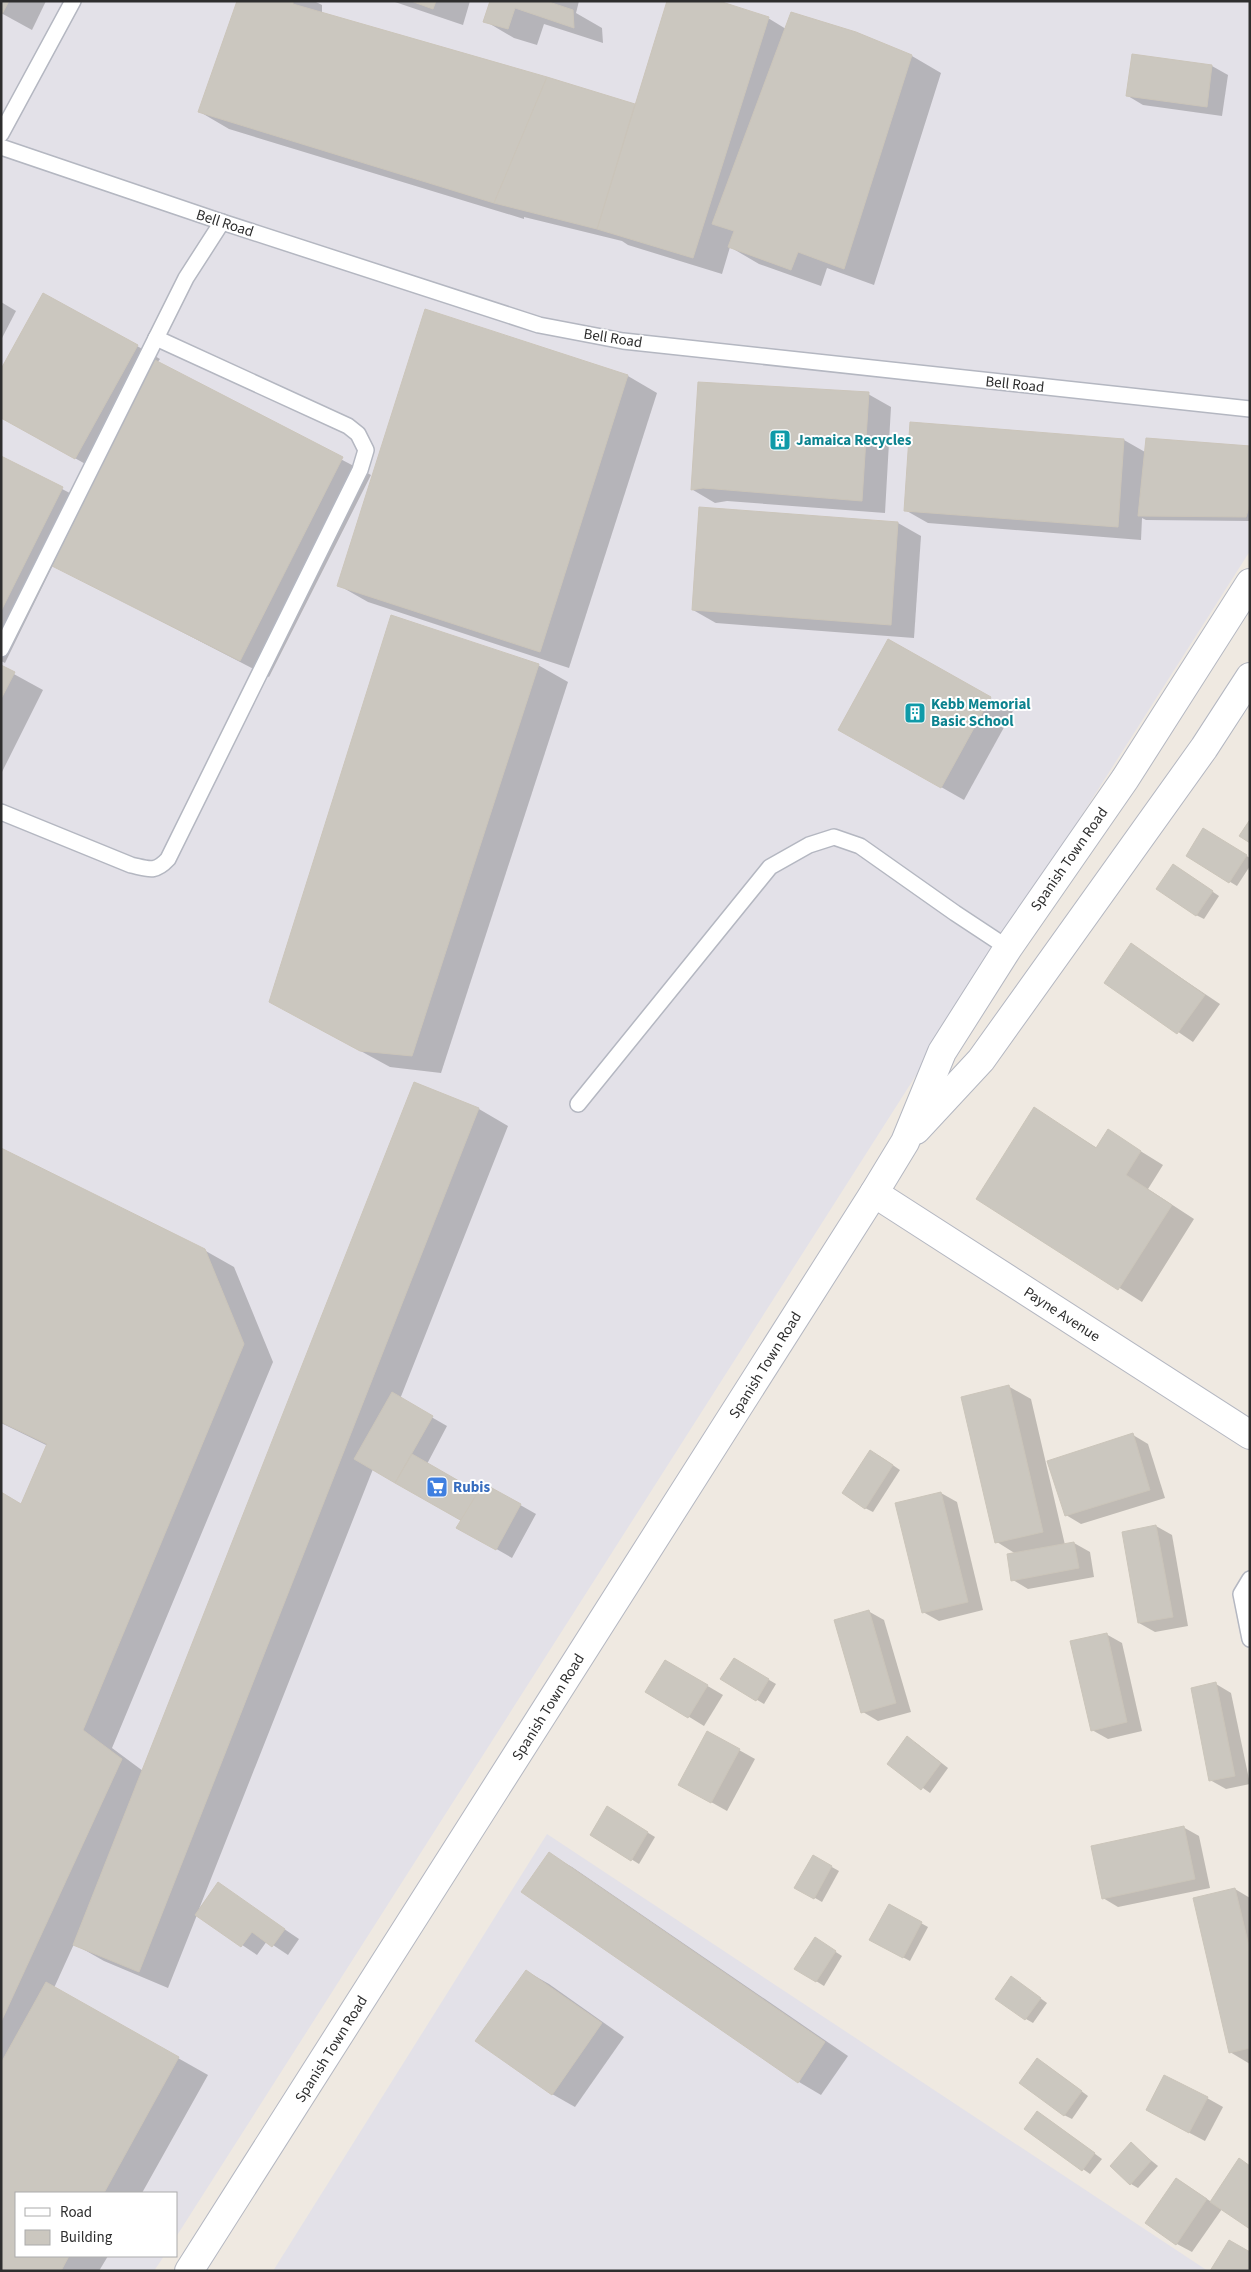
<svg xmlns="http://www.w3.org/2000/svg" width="1251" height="2272" font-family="'Source Sans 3',sans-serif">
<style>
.industrial{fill:#e3e1e8}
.shadow{fill:#0003}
.building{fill:#cbc7bf;stroke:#cbc5ba}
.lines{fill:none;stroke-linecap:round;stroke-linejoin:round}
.service-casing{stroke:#b4b7c1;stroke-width:18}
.minor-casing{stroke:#b4b7c1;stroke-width:30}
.secondary-casing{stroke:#b4b7c1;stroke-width:30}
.service{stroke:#fff;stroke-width:15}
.minor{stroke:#fff;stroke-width:28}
.secondary{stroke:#fff;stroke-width:28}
.labels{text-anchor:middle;stroke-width:4;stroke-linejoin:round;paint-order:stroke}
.street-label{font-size:15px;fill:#2e2e2e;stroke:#fff}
.culture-label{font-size:15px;font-weight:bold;fill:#0d838f;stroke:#fff;text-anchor:start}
.shop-label{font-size:15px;font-weight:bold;fill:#366cbe;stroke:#fff;text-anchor:start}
</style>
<rect width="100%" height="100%" fill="#efe9e1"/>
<!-- industrial -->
<g class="industrial">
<path d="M 1,1 L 1250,1 L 1250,551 L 176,2237 L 176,2193 L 16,2193 L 16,2256 L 164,2256 L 154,2271 L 1,2271 Z"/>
<path d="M 547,1834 L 1208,2271 L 273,2271 Z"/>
</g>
<!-- shadow -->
<g class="shadow">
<path d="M 1,1 L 46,1 L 32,30 L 1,13 Z"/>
<path d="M 238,1 L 314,1 L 322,5 L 322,14 L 636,106 L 768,18 L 786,29 L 912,56 L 941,73 L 874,285 L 827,268 L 821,286 L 759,264 L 730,247 L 722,274 L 628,245 L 622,241 L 524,217 L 524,219 L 229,129 L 200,112 Z"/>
<path d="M 392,1 L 470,1 L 463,25 Z"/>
<path d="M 491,1 L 579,1 L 576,13 L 602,28 L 603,43 L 544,24 L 537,45 L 514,38 L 485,21 Z"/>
<path d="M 1133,55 L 1212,66 L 1228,75 L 1222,116 L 1143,105 L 1128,96 Z"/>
<path d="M 1,302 L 16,311 L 1,340 Z"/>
<path d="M 426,311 L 628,376 L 657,393 L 569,668 L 368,602 L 338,585 Z"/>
<path d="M 137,346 L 160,359 L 157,363 L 371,475 L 269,677 L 53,565 L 5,663 L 1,661 L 1,457 L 85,501 L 105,462 L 103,461 L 98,471 L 1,417 Z"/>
<path d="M 868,394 L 891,407 L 885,513 L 727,501 L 715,503 L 693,490 Z"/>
<path d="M 1124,440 L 1145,452 L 1250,447 L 1250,521 L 1146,520 L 1142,518 L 1141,540 L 928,523 L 905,510 Z"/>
<path d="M 700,508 L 898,523 L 921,536 L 914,638 L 716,623 L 693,610 Z"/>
<path d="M 888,641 L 1013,711 L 964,800 L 839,729 Z"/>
<path d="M 538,665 L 568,682 L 441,1073 L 390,1067 L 300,1018 Z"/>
<path d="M 1,667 L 43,690 L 1,774 Z"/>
<path d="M 1211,834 L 1250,858 L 1250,866 L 1237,886 L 1187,856 Z"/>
<path d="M 1181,870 L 1219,896 L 1204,919 L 1196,915 Z"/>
<path d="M 1132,945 L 1220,1004 L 1193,1042 L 1105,982 Z"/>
<path d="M 415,1083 L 479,1109 L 508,1126 L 400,1399 L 447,1426 L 427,1464 L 479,1494 L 482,1483 L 536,1514 L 512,1558 L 458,1527 L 463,1521 L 373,1469 L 199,1909 L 218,1884 L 299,1939 L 288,1955 L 267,1941 L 257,1955 L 197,1915 L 168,1988 L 104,1961 L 74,1944 L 54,1988 L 208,2075 L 142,2193 L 16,2193 L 16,2256 L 108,2256 L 99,2271 L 1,2271 L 1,1493 L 22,1505 L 48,1446 L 1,1423 L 1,1150 L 204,1250 L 234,1267 L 273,1362 L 112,1748 L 143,1771 Z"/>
<path d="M 1034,1109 L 1097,1148 L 1108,1131 L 1163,1165 L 1148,1189 L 1194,1219 L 1142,1302 L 977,1198 Z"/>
<path d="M 1008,1386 L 1031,1399 L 1065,1545 L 1074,1543 L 1090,1552 L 1094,1577 L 1028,1589 L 1013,1580 L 1016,1554 L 997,1542 Z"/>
<path d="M 1133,1435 L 1148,1444 L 1165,1498 L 1081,1524 L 1066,1515 Z"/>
<path d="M 878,1455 L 900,1470 L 873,1512 L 865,1508 Z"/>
<path d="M 941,1493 L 957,1502 L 983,1610 L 939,1621 L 923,1612 Z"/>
<path d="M 1156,1526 L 1172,1535 L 1188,1626 L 1155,1632 L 1139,1623 Z"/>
<path d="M 868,1611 L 884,1620 L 911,1712 L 878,1721 L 863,1712 Z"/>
<path d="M 1106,1634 L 1122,1643 L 1142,1731 L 1108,1739 L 1092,1730 Z"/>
<path d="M 734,1659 L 776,1684 L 764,1704 L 722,1679 Z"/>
<path d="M 665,1661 L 723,1695 L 704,1726 L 647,1691 Z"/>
<path d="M 1216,1684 L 1231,1693 L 1250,1784 L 1226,1789 L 1210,1780 Z"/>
<path d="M 707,1732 L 755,1759 L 727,1811 L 695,1793 Z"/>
<path d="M 915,1742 L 948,1768 L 930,1793 L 888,1763 Z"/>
<path d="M 607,1808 L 655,1837 L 639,1864 L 591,1834 Z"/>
<path d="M 1183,1827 L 1199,1836 L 1210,1888 L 1118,1907 L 1103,1898 Z"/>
<path d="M 549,1854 L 572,1867 L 848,2056 L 821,2095 L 799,2082 L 523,1892 Z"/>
<path d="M 814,1857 L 839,1871 L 822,1902 L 796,1887 Z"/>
<path d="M 1235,1889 L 1250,1898 L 1250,2064 L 1230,2052 Z"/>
<path d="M 889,1905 L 928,1927 L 910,1961 L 878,1944 Z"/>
<path d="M 822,1943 L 842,1956 L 824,1986 L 816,1981 Z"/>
<path d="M 526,1971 L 549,1984 L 624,2037 L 575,2107 L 552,2094 Z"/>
<path d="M 1018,1982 L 1047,2003 L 1033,2023 L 1026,2019 Z"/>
<path d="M 1045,2064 L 1088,2096 L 1072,2119 L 1064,2115 Z"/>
<path d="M 1207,2098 L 1223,2107 L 1205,2141 L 1163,2119 Z"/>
<path d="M 1045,2117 L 1102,2159 L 1090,2174 L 1026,2129 Z"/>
<path d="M 1131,2144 L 1158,2166 L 1138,2188 L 1131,2184 Z"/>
<path d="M 1177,2179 L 1222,2209 L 1192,2252 L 1177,2244 Z"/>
</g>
<!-- building -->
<g class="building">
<path d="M 1,1 L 9,1 L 2,14 L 1,13 Z"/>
<path d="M 237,1 L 293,1 L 293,4 L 547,77 L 494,203 L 198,112 Z"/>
<path d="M 411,1 L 436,1 L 433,9 Z"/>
<path d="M 490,1 L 546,1 L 573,10 L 574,28 L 515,8 L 508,29 L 483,22 Z"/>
<path d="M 667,1 L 719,1 L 769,17 L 693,258 L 597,229 Z"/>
<path d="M 791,12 L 856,32 L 912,55 L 844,269 L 798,252 L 791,270 L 728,247 L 734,231 L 712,224 Z"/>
<path d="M 1132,54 L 1212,65 L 1207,107 L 1126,96 Z"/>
<path d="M 547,77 L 635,104 L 597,229 L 494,203 Z"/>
<path d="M 43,293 L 138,345 L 75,459 L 1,418 L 1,369 Z"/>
<path d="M 425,309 L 628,375 L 540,652 L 337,586 Z"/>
<path d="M 155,360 L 343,457 L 240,661 L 52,566 Z"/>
<path d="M 698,382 L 869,392 L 862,501 L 703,488 L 691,490 Z"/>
<path d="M 910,422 L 1124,439 L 1118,527 L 904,511 Z"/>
<path d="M 1146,438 L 1250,446 L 1250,504 L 1246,517 L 1138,516 Z"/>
<path d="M 1,456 L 63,487 L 1,611 Z"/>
<path d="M 699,507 L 898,522 L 891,625 L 692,610 Z"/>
<path d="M 391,615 L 539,664 L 412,1056 L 360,1051 L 269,1002 Z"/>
<path d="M 888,639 L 991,697 L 941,788 L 838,730 Z"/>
<path d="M 1,665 L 15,672 L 1,699 Z"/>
<path d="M 1249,821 L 1250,822 L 1250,843 L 1239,836 Z"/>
<path d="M 1203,828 L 1247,855 L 1229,883 L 1186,856 Z"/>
<path d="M 1173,864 L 1213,891 L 1196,916 L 1156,889 Z"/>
<path d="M 1131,943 L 1205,995 L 1177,1034 L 1104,983 Z"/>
<path d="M 414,1082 L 479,1108 L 139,1972 L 73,1945 Z"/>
<path d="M 1034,1107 L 1096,1148 L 1108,1129 L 1141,1151 L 1126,1175 L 1172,1205 L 1118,1290 L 976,1199 Z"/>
<path d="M 1,1148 L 205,1249 L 244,1344 L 83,1730 L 122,1759 L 1,2022 L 1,1492 L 21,1504 L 47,1444 L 1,1422 Z"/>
<path d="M 1009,1385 L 1043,1532 L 995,1543 L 961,1397 Z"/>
<path d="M 392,1392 L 433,1416 L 395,1483 L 354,1459 Z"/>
<path d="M 1133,1433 L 1150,1490 L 1065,1516 L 1047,1461 Z"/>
<path d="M 870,1450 L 893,1465 L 865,1509 L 842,1493 Z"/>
<path d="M 412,1454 L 478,1492 L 462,1521 L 395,1483 Z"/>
<path d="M 481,1482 L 521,1504 L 496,1550 L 456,1528 L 478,1492 Z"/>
<path d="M 941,1492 L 968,1602 L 922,1613 L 895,1503 Z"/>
<path d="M 1156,1525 L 1173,1617 L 1138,1623 L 1122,1532 Z"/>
<path d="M 1074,1542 L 1079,1568 L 1011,1581 L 1007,1554 Z"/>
<path d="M 869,1610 L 896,1703 L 861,1713 L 834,1620 Z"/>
<path d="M 1107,1633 L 1127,1722 L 1091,1731 L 1070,1641 Z"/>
<path d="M 734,1658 L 769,1679 L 756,1701 L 720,1679 Z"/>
<path d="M 665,1660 L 708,1685 L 688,1718 L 645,1692 Z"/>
<path d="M 1216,1682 L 1235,1776 L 1209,1781 L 1191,1688 Z"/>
<path d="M 707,1731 L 740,1749 L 711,1803 L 678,1785 Z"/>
<path d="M 907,1736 L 941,1763 L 921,1790 L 887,1764 Z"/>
<path d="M 607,1806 L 648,1832 L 631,1861 L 590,1835 Z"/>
<path d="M 1184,1826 L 1195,1879 L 1102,1899 L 1091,1846 Z"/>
<path d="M 549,1852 L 825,2042 L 798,2083 L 521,1892 Z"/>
<path d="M 813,1855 L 832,1866 L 814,1899 L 794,1888 Z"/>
<path d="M 218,1882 L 285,1929 L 272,1947 L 252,1932 L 241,1947 L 195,1915 Z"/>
<path d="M 1235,1888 L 1250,1950 L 1250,2048 L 1229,2053 L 1193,1898 Z"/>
<path d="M 889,1904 L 922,1922 L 903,1958 L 869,1940 Z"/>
<path d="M 815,1937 L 836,1951 L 816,1982 L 794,1969 Z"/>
<path d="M 526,1970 L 602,2023 L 552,2095 L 475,2041 Z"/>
<path d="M 1011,1976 L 1041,1998 L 1025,2020 L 995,1999 Z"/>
<path d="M 46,1982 L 179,2057 L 104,2193 L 16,2193 L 16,2256 L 69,2256 L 61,2271 L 1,2271 L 1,2063 Z"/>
<path d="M 1037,2058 L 1082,2091 L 1064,2116 L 1019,2083 Z"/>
<path d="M 1164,2075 L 1208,2097 L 1189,2133 L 1146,2110 Z"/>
<path d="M 1037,2111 L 1095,2153 L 1082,2171 L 1024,2129 Z"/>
<path d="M 1131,2142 L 1151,2161 L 1130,2185 L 1110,2166 Z"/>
<path d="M 1239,2158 L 1250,2166 L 1250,2229 L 1210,2202 Z"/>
<path d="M 1176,2178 L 1207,2199 L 1176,2245 L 1145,2223 Z"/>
<path d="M 1229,2240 L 1250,2252 L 1250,2271 L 1210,2271 Z"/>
</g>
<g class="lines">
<!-- service casing -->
<g class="service-casing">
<g id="service">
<path d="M 1,134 L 73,1"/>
<path d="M 1,147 L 222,222 L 539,325 L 623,341 L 1250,409"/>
<path d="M 1,649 L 186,278 L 222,222"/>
<path d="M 1,812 L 131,865 C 149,869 155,873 168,859 L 360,470 L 366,450 L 358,434 L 348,426 L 156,338"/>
<path d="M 578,1104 L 770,867 L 809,845 L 834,837 L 860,846 L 955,913 L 1008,948"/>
<path d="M 1250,1579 L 1241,1594 L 1250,1639"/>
</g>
</g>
<!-- minor casing -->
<g class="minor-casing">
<path id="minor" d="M 874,1193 L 1250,1435"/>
</g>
<!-- secondary casing -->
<g class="secondary-casing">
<g id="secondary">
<path d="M 916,1130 L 981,1060 L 1204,748 L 1250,677"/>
<path d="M 189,2271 L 874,1193 L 905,1142 L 942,1052 L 1008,948 L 1125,779 L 1250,583"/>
</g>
</g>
<!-- service -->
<use href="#service" class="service"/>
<!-- minor -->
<use href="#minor" class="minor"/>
<!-- secondary -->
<use href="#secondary" class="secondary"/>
</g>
<!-- icons -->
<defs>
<g id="building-square" transform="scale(1.125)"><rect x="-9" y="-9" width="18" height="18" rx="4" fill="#0f9aa8" stroke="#fff"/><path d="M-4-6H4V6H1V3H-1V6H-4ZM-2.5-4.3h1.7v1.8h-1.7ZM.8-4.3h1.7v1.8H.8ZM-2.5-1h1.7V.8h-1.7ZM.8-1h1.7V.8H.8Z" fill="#fff"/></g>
<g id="supermarket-square" transform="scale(1.125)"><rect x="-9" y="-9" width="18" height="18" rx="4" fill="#3f7fe0" stroke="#fff"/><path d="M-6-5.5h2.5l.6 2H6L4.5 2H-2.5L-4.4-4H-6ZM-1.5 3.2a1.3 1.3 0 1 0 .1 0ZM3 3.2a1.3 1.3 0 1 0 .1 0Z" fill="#fff"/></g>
</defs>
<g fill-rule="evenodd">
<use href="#building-square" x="780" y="440"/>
<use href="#building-square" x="915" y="713"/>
<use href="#supermarket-square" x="437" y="1487"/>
</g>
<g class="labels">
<!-- street labels -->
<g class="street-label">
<text transform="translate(225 223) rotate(18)" y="5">Bell Road</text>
<text transform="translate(613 338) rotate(9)" y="5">Bell Road</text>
<text transform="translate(1015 384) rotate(6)" y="5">Bell Road</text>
<text transform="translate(1069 859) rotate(-55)" y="5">Spanish Town Road</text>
<text transform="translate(1062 1314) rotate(33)" y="5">Payne Avenue</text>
<text transform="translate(765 1365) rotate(-58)" y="5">Spanish Town Road</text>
<text transform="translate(548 1707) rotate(-58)" y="5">Spanish Town Road</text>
<text transform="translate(331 2049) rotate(-58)" y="5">Spanish Town Road</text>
</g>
<!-- culture labels -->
<g class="culture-label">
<text x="796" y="445">Jamaica Recycles</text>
<text x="931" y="709">Kebb Memorial<tspan x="931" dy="17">Basic School</tspan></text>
</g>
<!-- shop labels -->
<g class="shop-label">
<text x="453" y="1492">Rubis</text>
</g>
</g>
<!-- border -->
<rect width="1251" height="2272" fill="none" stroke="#2e2e2e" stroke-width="5"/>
<!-- legend -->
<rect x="15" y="2192" width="162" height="65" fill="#ffffff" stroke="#ababab"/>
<rect x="25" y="2208" width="25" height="8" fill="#ffffff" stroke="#ababab"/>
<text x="60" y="2217" font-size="15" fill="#2e2e2e">Road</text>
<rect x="25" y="2230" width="25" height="15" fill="#cbc7bf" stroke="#ababab"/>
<text x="60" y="2242" font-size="15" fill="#2e2e2e">Building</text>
</svg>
